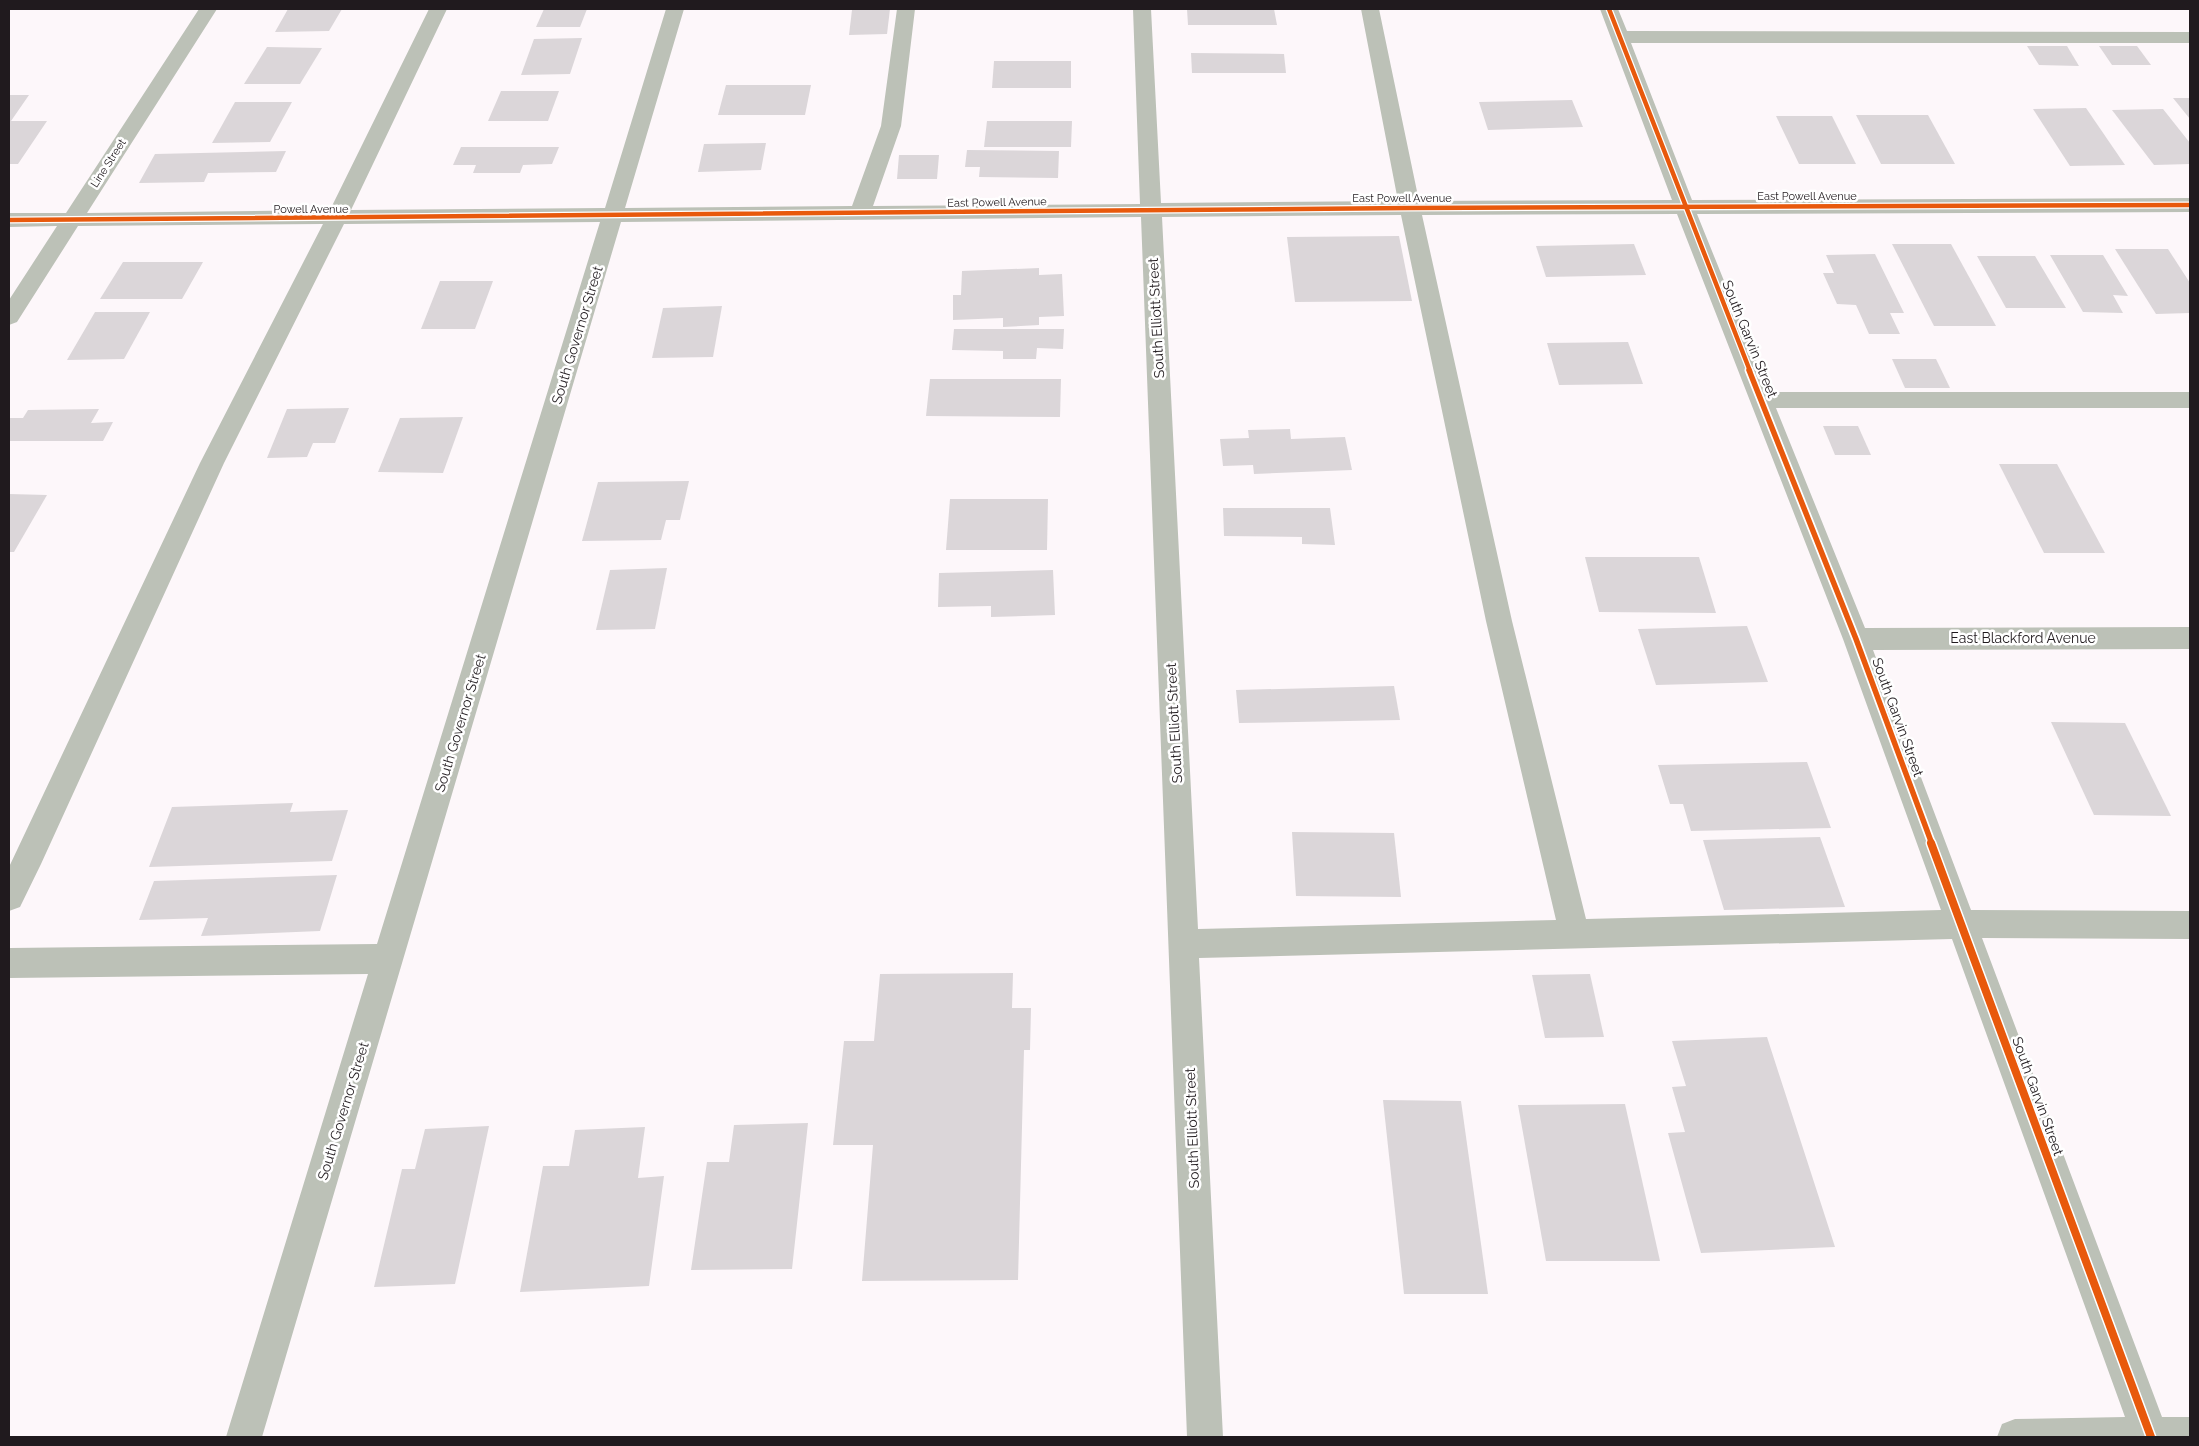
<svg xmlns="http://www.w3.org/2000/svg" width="2199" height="1446" font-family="Raleway,sans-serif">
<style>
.building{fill:#dbd6d9}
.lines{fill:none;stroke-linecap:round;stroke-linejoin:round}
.minor{fill:#bcc1b7;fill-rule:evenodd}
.cycleway-far2-casing{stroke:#fff;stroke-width:7}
.cycleway-far1-casing{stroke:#fff;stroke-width:9}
.cycleway-casing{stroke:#fff;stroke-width:11}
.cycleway-far2{stroke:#e8590c;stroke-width:4.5}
.cycleway-far1{stroke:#e8590c;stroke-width:5.5}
.cycleway{stroke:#e8590c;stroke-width:8}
.labels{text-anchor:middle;stroke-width:5;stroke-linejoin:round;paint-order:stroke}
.far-street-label{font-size:11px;fill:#201a1e;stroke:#fff}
.street-label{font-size:14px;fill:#201a1e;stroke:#fff}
</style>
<rect width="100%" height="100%" fill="#fdf7fa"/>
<!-- building -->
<g class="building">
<path d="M 288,9 L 342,9 L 329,31 L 275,32 Z"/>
<path d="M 544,9 L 587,9 L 580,27 L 536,27 Z"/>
<path d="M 890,9 L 887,34 L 849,35 L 852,10 Z"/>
<path d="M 1187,9 L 1274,9 L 1277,25 L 1188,25 Z"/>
<path d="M 582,38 L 570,74 L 521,75 L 534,39 Z"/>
<path d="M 2027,46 L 2067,46 L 2079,66 L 2039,65 Z"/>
<path d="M 2099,46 L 2137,46 L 2151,65 L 2112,65 Z"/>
<path d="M 267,47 L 322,48 L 300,84 L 244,84 Z"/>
<path d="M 1191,53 L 1284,54 L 1286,73 L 1192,73 Z"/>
<path d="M 994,61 L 1071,61 L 1071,88 L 992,88 Z"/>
<path d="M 726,85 L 811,85 L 805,115 L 718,115 Z"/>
<path d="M 501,91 L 559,91 L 548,121 L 488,121 Z"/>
<path d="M 9,95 L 29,95 L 11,121 L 47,121 L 18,164 L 9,164 Z"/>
<path d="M 2173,98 L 2190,98 L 2190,119 Z"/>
<path d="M 1572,100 L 1583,127 L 1488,130 L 1479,102 Z"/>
<path d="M 235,102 L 292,102 L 270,142 L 212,143 Z"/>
<path d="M 2086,108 L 2125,165 L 2070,166 L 2033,109 Z"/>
<path d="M 2163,109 L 2190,143 L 2190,164 L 2154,165 L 2112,110 Z"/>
<path d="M 1856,115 L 1928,115 L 1955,164 L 1881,164 Z"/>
<path d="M 1776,116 L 1832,116 L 1856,164 L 1799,164 Z"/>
<path d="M 987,121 L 1072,121 L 1071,147 L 984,147 Z"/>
<path d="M 766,143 L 761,170 L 698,172 L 704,144 Z"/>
<path d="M 461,147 L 559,147 L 552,164 L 523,165 L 520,173 L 473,173 L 476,165 L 453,165 Z"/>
<path d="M 967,150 L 1059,151 L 1058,178 L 979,177 L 980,167 L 965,167 Z"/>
<path d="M 286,151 L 276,172 L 208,173 L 204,182 L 139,183 L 155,154 Z"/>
<path d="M 899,155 L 939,155 L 937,179 L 897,179 Z"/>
<path d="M 1399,236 L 1412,301 L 1295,302 L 1287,237 Z"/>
<path d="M 1634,244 L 1646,275 L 1546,277 L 1536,246 Z"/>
<path d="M 1892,244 L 1951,244 L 1996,326 L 1934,326 Z"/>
<path d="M 2115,249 L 2168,249 L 2190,283 L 2190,313 L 2156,314 Z"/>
<path d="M 1875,254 L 1904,313 L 1890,313 L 1900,334 L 1869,334 L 1856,305 L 1837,304 L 1823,273 L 1834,273 L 1826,255 Z"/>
<path d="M 2050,255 L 2103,255 L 2128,296 L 2113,295 L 2123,313 L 2083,312 Z"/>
<path d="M 1977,256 L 2035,256 L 2066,308 L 2006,308 Z"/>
<path d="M 123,262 L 203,262 L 182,299 L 100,299 Z"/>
<path d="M 1039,268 L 1039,275 L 1062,274 L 1064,316 L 1039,317 L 1039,325 L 1003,327 L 1003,318 L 953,320 L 953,295 L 961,295 L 962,271 Z"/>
<path d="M 440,281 L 493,281 L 475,329 L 421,329 Z"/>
<path d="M 722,306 L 713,357 L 652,358 L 663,308 Z"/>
<path d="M 95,312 L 150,312 L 124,359 L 67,360 Z"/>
<path d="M 954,329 L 1064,329 L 1063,349 L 1037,348 L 1036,359 L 1003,359 L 1003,351 L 952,350 Z"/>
<path d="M 1628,342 L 1643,384 L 1559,385 L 1547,343 Z"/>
<path d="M 1892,359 L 1936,359 L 1950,388 L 1905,388 Z"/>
<path d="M 930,379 L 1061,379 L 1060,417 L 926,416 Z"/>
<path d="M 349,408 L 335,443 L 313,443 L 307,457 L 267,458 L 287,409 Z"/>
<path d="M 99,409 L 91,423 L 113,422 L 103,441 L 9,441 L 9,418 L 23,418 L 28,410 Z"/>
<path d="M 463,417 L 443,473 L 378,472 L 400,418 Z"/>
<path d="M 1823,426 L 1858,426 L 1871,455 L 1835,455 Z"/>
<path d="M 1290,429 L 1291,439 L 1345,437 L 1352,470 L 1254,474 L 1253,465 L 1223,466 L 1220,439 L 1249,438 L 1248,430 Z"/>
<path d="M 1999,464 L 2057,464 L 2105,553 L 2044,553 Z"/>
<path d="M 689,481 L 680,520 L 666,520 L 661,540 L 582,541 L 598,482 Z"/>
<path d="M 9,494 L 47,495 L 14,552 L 9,552 Z"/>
<path d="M 950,499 L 1048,499 L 1047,550 L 946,550 Z"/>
<path d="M 1223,508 L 1330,508 L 1335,545 L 1302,544 L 1302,537 L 1224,536 Z"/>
<path d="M 1585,557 L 1699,557 L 1716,613 L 1599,612 Z"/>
<path d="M 667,568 L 655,629 L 596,630 L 610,570 Z"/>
<path d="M 1053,570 L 1055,615 L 991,617 L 991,606 L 938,607 L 939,573 Z"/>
<path d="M 1747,626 L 1768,682 L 1656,685 L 1638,629 Z"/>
<path d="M 1394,686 L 1400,720 L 1239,723 L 1236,690 Z"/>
<path d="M 2051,722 L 2125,723 L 2171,816 L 2094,815 Z"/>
<path d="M 1807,762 L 1831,828 L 1691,831 L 1683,804 L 1670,804 L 1658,765 Z"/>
<path d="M 293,803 L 290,812 L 348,810 L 332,861 L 149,867 L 172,807 Z"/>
<path d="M 1292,832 L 1394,833 L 1401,897 L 1296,896 Z"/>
<path d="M 1820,837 L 1845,907 L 1724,910 L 1703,840 Z"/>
<path d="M 337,875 L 320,931 L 201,936 L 208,918 L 139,920 L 154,881 Z"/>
<path d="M 1013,973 L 1012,1008 L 1031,1008 L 1030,1050 L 1024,1050 L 1018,1280 L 862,1281 L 873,1145 L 833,1145 L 844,1041 L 874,1041 L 880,974 Z"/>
<path d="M 1590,974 L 1604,1037 L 1545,1038 L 1532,975 Z"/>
<path d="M 1767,1037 L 1835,1247 L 1701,1253 L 1668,1133 L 1685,1132 L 1672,1087 L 1686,1086 L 1672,1041 Z"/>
<path d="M 1383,1100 L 1461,1101 L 1488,1294 L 1404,1294 Z"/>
<path d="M 1625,1104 L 1660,1261 L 1546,1261 L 1518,1105 Z"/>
<path d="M 808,1123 L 792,1269 L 691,1270 L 707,1162 L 729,1162 L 734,1125 Z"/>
<path d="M 489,1126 L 455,1284 L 374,1287 L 402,1169 L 415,1169 L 425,1129 Z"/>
<path d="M 645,1127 L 638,1178 L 664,1176 L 649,1286 L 520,1292 L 543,1166 L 569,1166 L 575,1130 Z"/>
</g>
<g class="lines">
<!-- minor -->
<path class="minor" d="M 199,9 L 217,9 L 87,213 L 330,210 L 429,9 L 447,9 L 351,210 L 605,208 L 666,9 L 684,9 L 625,208 L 852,206 L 881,126 L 897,9 L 915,9 L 901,126 L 873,206 L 1140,204 L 1133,9 L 1151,9 L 1161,203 L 1398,201 L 1361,9 L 1379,9 L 1419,201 L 1672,200 L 1600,9 L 1618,9 L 1627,31 L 2190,32 L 2190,43 L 1631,43 L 1692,200 L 2190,198 L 2190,212 L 1697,214 L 1769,392 L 2190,392 L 2190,408 L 1776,408 L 1865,628 L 2190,627 L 2190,649 L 1873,650 L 1971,910 L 2190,911 L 2190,939 L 1982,938 L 2162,1417 L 2190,1417 L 2190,1437 L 1997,1437 L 2002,1424 L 2015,1419 L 2125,1417 L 1952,939 L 1199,958 L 1223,1437 L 1187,1437 L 1141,217 L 621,222 L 262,1437 L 226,1437 L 368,974 L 9,978 L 9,948 L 377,944 L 600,222 L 344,224 L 224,463 L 41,864 L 20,907 L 9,911 L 9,867 L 200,463 L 323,224 L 78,226 L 17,322 L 9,325 L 9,300 L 57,226 L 9,227 L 9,213 L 66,213 ZM 1677,214 L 1843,639 L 1941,910 L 1586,919 L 1512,621 L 1422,215 ZM 1401,215 L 1486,621 L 1556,920 L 1198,929 L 1162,217 Z"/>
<!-- cycleway-far2 casing -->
<g class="cycleway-far2-casing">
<g id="cycleway-far2">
<path d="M 1609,9 L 1750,371"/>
<path d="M 9,220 L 1410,208 L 2190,205"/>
</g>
</g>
<!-- cycleway-far1 casing -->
<g class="cycleway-far1-casing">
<path id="cycleway-far1" d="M 1749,370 L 1856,639 L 1932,844"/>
</g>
<!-- cycleway casing -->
<g class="cycleway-casing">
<path id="cycleway" d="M 1931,843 L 2151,1437"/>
</g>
<!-- cycleway-far2 -->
<use href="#cycleway-far2" class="cycleway-far2"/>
<!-- cycleway-far1 -->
<use href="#cycleway-far1" class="cycleway-far1"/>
<!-- cycleway -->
<use href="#cycleway" class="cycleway"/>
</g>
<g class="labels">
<!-- far-street labels -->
<g class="far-street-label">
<text transform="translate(108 163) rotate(-57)" y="4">Line Street</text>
<text x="1807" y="200">East Powell Avenue</text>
<text x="1402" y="202">East Powell Avenue</text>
<text transform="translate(997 202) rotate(-1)" y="4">East Powell Avenue</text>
<text x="311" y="213">Powell Avenue</text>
</g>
<!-- street labels -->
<g class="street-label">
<text transform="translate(1156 318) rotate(-93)" y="5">South Elliott Street</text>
<text transform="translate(577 335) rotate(-73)" y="5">South Governor Street</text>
<text transform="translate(1750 339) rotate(68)" y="5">South Garvin Street</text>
<text x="2023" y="643">East Blackford Avenue</text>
<text transform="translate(1898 717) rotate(70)" y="5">South Garvin Street</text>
<text transform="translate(460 723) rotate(-73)" y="5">South Governor Street</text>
<text transform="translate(1174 723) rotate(-93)" y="5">South Elliott Street</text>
<text transform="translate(2038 1096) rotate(70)" y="5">South Garvin Street</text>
<text transform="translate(343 1111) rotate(-73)" y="5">South Governor Street</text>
<text transform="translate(1192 1128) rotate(-92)" y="5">South Elliott Street</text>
</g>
</g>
<!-- border -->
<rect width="2199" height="1446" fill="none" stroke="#201a1e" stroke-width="20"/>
</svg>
